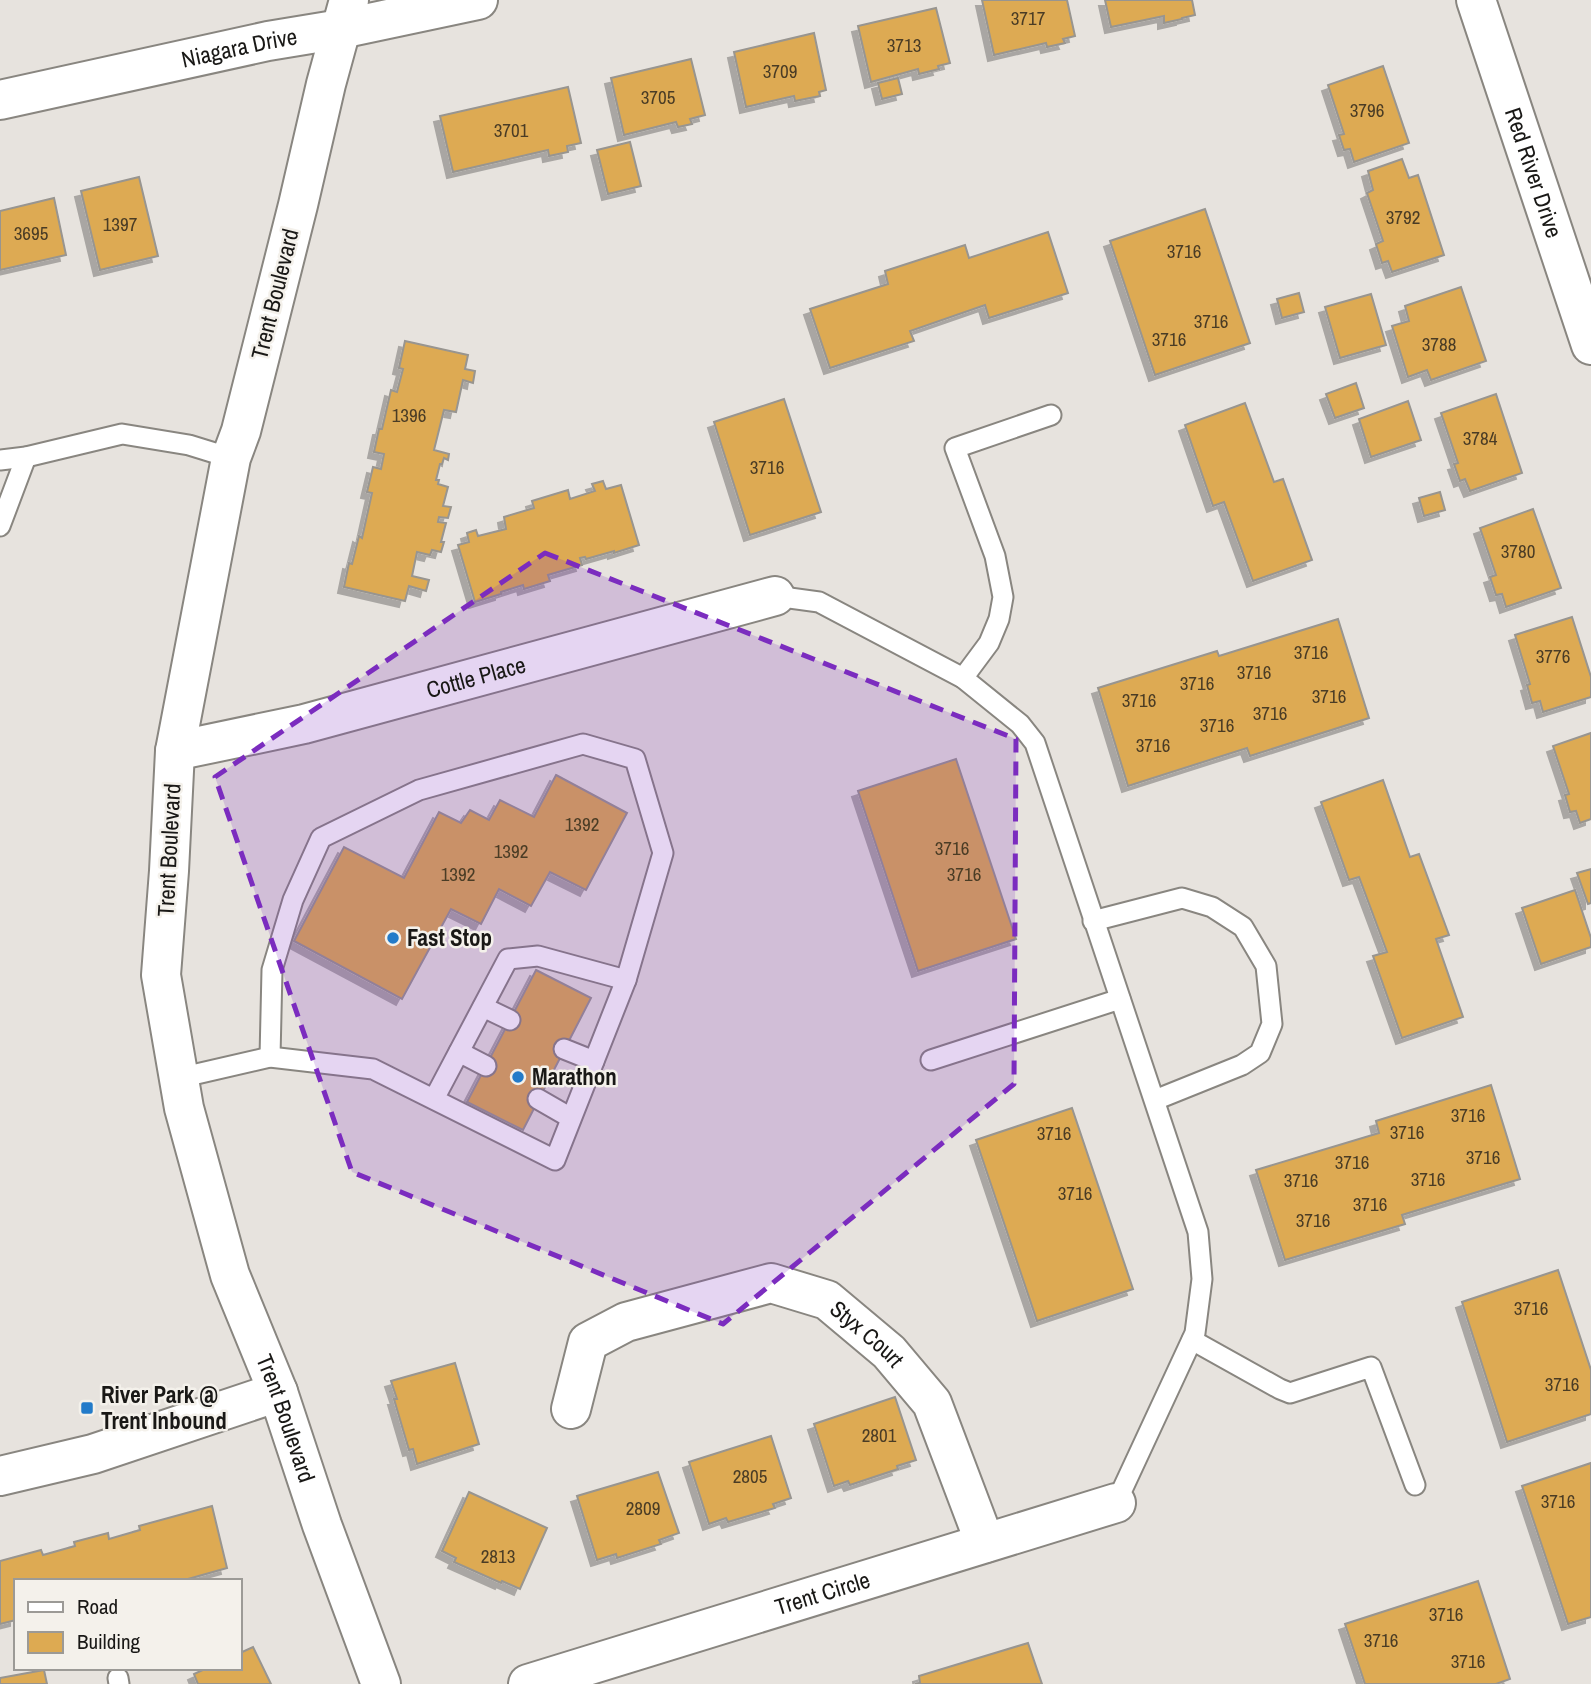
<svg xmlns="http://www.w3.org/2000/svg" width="1591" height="1684" font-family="'Archivo Narrow',sans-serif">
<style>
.building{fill:#ddaa52;stroke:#989590;stroke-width:2;filter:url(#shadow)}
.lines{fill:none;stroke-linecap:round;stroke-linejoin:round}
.service-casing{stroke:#898680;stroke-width:23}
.minor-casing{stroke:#898680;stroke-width:42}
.tertiary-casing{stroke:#898680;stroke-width:42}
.service{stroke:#fff;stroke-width:19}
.minor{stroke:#fff;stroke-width:38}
.tertiary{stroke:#fff;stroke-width:38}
.marked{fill:#7b2cbf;fill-opacity:0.2;stroke:#7b2cbf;stroke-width:5;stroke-dasharray:14 9;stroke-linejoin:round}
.poi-dot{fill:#237bc9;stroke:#f4f1eb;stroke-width:2.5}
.labels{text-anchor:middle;stroke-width:5;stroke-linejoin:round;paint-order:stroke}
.number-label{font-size:19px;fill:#4a3c25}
.street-label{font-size:23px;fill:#191816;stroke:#f4f1eb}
.poi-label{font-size:23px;font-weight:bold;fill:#191816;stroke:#f4f1eb;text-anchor:start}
</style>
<defs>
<filter id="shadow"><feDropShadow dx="-6" dy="6" stdDeviation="0" flood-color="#0004"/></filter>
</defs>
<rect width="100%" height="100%" fill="#e7e3de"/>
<!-- building -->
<g class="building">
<path d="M 982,0 L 1067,0 L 1075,36 L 1063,39 L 1065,43 L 1047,47 L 1046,43 L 994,55 Z"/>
<path d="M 1105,0 L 1192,0 L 1195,15 L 1182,18 L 1182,19 L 1164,23 L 1164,16 L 1111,27 Z"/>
<path d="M 936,8 L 950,63 L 938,66 L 939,69 L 919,74 L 918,69 L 871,82 L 858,26 Z"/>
<path d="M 814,33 L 826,90 L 819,92 L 820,96 L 795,101 L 794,96 L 746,107 L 734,52 Z"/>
<path d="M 691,59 L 705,115 L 690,119 L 692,124 L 678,127 L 676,122 L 624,135 L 611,78 Z"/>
<path d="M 1383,66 L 1409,143 L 1354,162 L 1350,149 L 1344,150 L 1339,135 L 1344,134 L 1328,85 Z"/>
<path d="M 898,78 L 902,94 L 882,99 L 878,83 Z"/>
<path d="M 568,87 L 581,143 L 567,146 L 568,152 L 549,156 L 548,150 L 453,172 L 440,116 Z"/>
<path d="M 630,142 L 641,186 L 608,194 L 597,150 Z"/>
<path d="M 1402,159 L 1409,178 L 1418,175 L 1444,255 L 1392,272 L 1388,261 L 1382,263 L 1376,244 L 1383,241 L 1367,193 L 1373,190 L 1368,171 Z"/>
<path d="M 139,177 L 158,256 L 100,270 L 81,191 Z"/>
<path d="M 54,198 L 66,255 L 0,270 L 0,211 Z"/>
<path d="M 1205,209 L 1250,343 L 1155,375 L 1110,241 Z"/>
<path d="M 1048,232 L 1068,293 L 989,318 L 985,305 L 910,331 L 914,341 L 830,368 L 810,309 L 888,284 L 885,271 L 965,245 L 969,258 Z"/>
<path d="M 1461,287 L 1486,361 L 1431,380 L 1427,370 L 1408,377 L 1392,326 L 1409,321 L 1405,306 Z"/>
<path d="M 1299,293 L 1304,312 L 1282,318 L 1277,299 Z"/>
<path d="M 1371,294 L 1386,345 L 1340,358 L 1325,307 Z"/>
<path d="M 405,341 L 468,355 L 465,369 L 475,371 L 473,383 L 463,380 L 456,412 L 444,410 L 434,450 L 449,454 L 448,460 L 444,458 L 442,464 L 440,464 L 436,480 L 439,480 L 438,484 L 448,487 L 443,506 L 451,507 L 448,518 L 439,517 L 438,522 L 446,523 L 441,542 L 444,542 L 441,552 L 432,550 L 430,555 L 417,552 L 412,576 L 429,580 L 426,591 L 409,586 L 405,601 L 344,587 L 349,563 L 352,564 L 359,536 L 362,538 L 372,493 L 367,492 L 373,467 L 381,469 L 384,454 L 374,452 L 379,429 L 382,429 L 391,390 L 397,392 L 403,369 L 399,368 Z"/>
<path d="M 1356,383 L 1364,408 L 1335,418 L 1326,394 Z"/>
<path d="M 1496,394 L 1522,473 L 1470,491 L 1465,479 L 1460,481 L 1454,464 L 1458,463 L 1441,413 Z"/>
<path d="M 784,399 L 821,512 L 750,535 L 714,422 Z"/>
<path d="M 1408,401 L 1421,440 L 1371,457 L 1359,419 Z"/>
<path d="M 1245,403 L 1274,482 L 1283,479 L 1312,560 L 1253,581 L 1224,502 L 1213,506 L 1185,425 Z"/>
<path d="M 603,481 L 606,489 L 621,485 L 639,545 L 614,553 L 614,551 L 586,559 L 585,557 L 580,558 L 582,565 L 548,575 L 550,581 L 524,589 L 523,585 L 501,592 L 501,594 L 475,602 L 458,545 L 469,542 L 467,533 L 476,530 L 478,536 L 506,529 L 504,517 L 534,508 L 532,501 L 568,490 L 570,499 L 595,491 L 592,484 Z"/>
<path d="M 1440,492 L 1445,510 L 1424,516 L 1419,498 Z"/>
<path d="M 1533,509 L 1561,588 L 1506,607 L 1502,594 L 1496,595 L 1490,577 L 1496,575 L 1480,528 Z"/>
<path d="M 1572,617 L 1591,677 L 1591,697 L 1543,712 L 1540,701 L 1532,703 L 1527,685 L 1530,684 L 1515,635 Z"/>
<path d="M 1338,619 L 1369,718 L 1250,756 L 1247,748 L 1128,786 L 1098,688 L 1217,651 L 1219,656 Z"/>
<path d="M 1591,733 L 1591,819 L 1580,823 L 1576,811 L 1570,812 L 1565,795 L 1569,794 L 1553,746 Z"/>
<path d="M 956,759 L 1016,939 L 918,971 L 858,791 Z"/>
<path d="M 556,775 L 627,813 L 586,890 L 550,872 L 531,906 L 499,889 L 481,924 L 451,909 L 402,999 L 294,941 L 344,847 L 404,878 L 439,812 L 461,823 L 470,810 L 489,820 L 500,800 L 534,817 Z"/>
<path d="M 1383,780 L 1410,857 L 1419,854 L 1449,935 L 1436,939 L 1463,1017 L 1402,1038 L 1373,956 L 1387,952 L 1359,877 L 1349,880 L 1321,802 Z"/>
<path d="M 1591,869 L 1591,903 L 1588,904 L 1577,873 Z"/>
<path d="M 1575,890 L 1591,938 L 1591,947 L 1541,964 L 1522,908 Z"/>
<path d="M 536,970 L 591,998 L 523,1130 L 467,1102 Z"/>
<path d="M 1491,1085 L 1520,1179 L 1402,1215 L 1405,1224 L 1285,1260 L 1256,1170 L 1379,1133 L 1376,1121 Z"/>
<path d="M 1072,1108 L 1133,1289 L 1037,1321 L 976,1140 Z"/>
<path d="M 1558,1270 L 1591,1370 L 1591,1414 L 1507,1442 L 1462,1302 Z"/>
<path d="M 455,1363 L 479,1444 L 417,1464 L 413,1449 L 409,1450 L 394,1399 L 397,1399 L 391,1381 Z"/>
<path d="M 895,1397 L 916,1460 L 897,1466 L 898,1469 L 850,1485 L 848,1481 L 834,1486 L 814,1424 Z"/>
<path d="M 771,1436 L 791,1498 L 773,1504 L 775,1508 L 728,1522 L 726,1518 L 709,1524 L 689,1462 Z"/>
<path d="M 1591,1463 L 1591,1617 L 1568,1624 L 1522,1486 Z"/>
<path d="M 658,1472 L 679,1533 L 659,1540 L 661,1544 L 617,1558 L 616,1554 L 597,1560 L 577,1496 Z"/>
<path d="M 469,1492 L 547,1528 L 520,1589 L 502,1581 L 501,1583 L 454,1562 L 456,1558 L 442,1551 Z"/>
<path d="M 212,1506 L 227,1568 L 181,1581 L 16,1581 L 16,1620 L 0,1624 L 0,1561 L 41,1550 L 43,1555 L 75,1546 L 74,1542 L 108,1533 L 109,1539 L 140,1530 L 139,1526 Z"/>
<path d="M 1478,1581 L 1510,1679 L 1496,1684 L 1365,1684 L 1345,1624 Z"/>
<path d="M 1028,1643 L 1042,1684 L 915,1684 L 920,1683 L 919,1676 Z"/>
<path d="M 253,1647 L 271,1684 L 198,1684 L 194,1674 L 207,1668 L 240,1668 L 240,1653 Z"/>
<path d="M 44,1670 L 47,1684 L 0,1684 L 0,1678 Z"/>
</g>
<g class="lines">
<!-- service casing -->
<g class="service-casing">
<g id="service">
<path d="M 0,460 L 26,457 L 122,434 L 189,445 L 231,458"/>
<path d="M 0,526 L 26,457"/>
<path d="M 775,596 L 819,602 L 963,678 L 1020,724 L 1035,743 L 1198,1232 L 1202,1279 L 1195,1333 L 1116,1503"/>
<path d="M 963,678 L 989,643 L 999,619 L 1003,597 L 995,556 L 955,448 L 1051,415"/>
<path d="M 1093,921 L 1182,898 L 1212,907 L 1243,927 L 1266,966 L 1272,1024 L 1260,1053 L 1242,1065 L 1155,1100"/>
<path d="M 483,1007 L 510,1020"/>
<path d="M 564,1049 L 594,1061"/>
<path d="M 459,1052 L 486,1066"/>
<path d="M 270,1057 L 272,970 L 293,900 L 321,838 L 419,790 L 583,744 L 635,759 L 663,853 L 626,980"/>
<path d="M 931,1060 L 1120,999"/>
<path d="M 179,1078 L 270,1057 L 373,1069 L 555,1160 L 626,980 L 538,956 L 508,959 L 434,1099"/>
<path d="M 538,1099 L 571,1118"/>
<path d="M 1192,1340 L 1280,1389 L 1290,1393 L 1371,1367 L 1415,1485"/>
<path d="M 118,1678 L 119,1684"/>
</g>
</g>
<!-- minor casing -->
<g class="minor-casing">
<g id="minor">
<path id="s1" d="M 1476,0 L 1591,345"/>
<path id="s2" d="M 0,100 L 268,41 L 341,29 L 478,0"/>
<path id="s3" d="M 175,751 L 304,724 L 775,596"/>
<path id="s4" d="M 571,1409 L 588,1342 L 626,1322 L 771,1283 L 827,1300 L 889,1352 L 932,1403 L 985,1543"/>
<path d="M 0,1476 L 93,1454 L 278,1392"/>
<path id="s5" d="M 528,1684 L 1116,1503"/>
</g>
</g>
<!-- tertiary casing -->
<g class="tertiary-casing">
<g id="tertiary">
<path id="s6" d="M 349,0 L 326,84 L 298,205 L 241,431 L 231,458 L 175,751 L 169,871 L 161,975 L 184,1108 L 230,1275 L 278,1392 L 322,1525 L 381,1684"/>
</g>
</g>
<!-- service -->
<use href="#service" class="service"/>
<!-- minor -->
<use href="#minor" class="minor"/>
<!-- tertiary -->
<use href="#tertiary" class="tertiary"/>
</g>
<!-- marked area -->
<path class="marked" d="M 545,553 L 1016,739 L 1014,1084 L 723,1324 L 352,1172 L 215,777 Z"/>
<!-- markers -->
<g class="poi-dot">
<circle cx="393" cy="938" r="7"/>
<circle cx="518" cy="1077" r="7"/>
<rect x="80" y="1401" width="14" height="14" rx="3.5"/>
</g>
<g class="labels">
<!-- number labels -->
<g class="number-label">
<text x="1028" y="25">3717</text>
<text x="904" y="52">3713</text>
<text x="780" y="78">3709</text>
<text x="658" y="104">3705</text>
<text x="1367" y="117">3796</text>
<text x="511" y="137">3701</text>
<text x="1403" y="224">3792</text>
<text x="120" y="231">1397</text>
<text x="31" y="240">3695</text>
<text x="1184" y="258">3716</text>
<text x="1211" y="328">3716</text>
<text x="1169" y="346">3716</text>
<text x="1439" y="351">3788</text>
<text x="409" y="422">1396</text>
<text x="1480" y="445">3784</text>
<text x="767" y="474">3716</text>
<text x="1518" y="558">3780</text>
<text x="1311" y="659">3716</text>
<text x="1553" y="663">3776</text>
<text x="1254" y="679">3716</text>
<text x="1197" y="690">3716</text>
<text x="1329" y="703">3716</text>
<text x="1139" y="707">3716</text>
<text x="1270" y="720">3716</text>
<text x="1217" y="732">3716</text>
<text x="1153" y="752">3716</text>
<text x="582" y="831">1392</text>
<text x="952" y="855">3716</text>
<text x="511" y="858">1392</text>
<text x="458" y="881">1392</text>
<text x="964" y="881">3716</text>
<text x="1468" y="1122">3716</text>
<text x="1407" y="1139">3716</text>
<text x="1054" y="1140">3716</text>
<text x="1483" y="1164">3716</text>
<text x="1352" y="1169">3716</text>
<text x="1428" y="1186">3716</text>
<text x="1301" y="1187">3716</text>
<text x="1075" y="1200">3716</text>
<text x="1370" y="1211">3716</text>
<text x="1313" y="1227">3716</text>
<text x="1531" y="1315">3716</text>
<text x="1562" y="1391">3716</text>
<text x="879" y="1442">2801</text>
<text x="750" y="1483">2805</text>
<text x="1558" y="1508">3716</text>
<text x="643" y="1515">2809</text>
<text x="498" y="1563">2813</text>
<text x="1446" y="1621">3716</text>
<text x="1381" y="1647">3716</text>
<text x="1468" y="1668">3716</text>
</g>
<!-- street labels -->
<g class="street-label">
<text dy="8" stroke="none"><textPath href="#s2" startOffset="245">Niagara Drive</textPath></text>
<text dy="8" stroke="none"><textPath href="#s1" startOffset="182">Red River Drive</textPath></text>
<text transform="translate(275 294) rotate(-76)" y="8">Trent Boulevard</text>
<text dy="8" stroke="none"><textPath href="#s3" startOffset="310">Cottle Place</textPath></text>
<text transform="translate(169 850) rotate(-87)" y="8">Trent Boulevard</text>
<text dy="8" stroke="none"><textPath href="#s4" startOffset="373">Styx Court</textPath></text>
<text dy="8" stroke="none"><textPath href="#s6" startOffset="1458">Trent Boulevard</textPath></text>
<text dy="8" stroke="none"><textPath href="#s5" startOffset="308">Trent Circle</textPath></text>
</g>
<!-- poi labels -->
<g class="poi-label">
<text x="407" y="946">Fast Stop</text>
<text x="532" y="1085">Marathon</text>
<text x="101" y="1403">River Park @<tspan x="101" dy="26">Trent Inbound</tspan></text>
</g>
</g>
<!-- legend -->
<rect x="14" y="1579" width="228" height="91" fill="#f4f1eb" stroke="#9c9a96" stroke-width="2"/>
<rect x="28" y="1602" width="35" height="10" fill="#ffffff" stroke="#9c9a96" stroke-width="2"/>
<text x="77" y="1614" font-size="21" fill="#191816">Road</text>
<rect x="28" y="1632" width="35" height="21" fill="#ddaa52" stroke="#9c9a96" stroke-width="2"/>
<text x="77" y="1649" font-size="21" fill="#191816">Building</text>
</svg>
